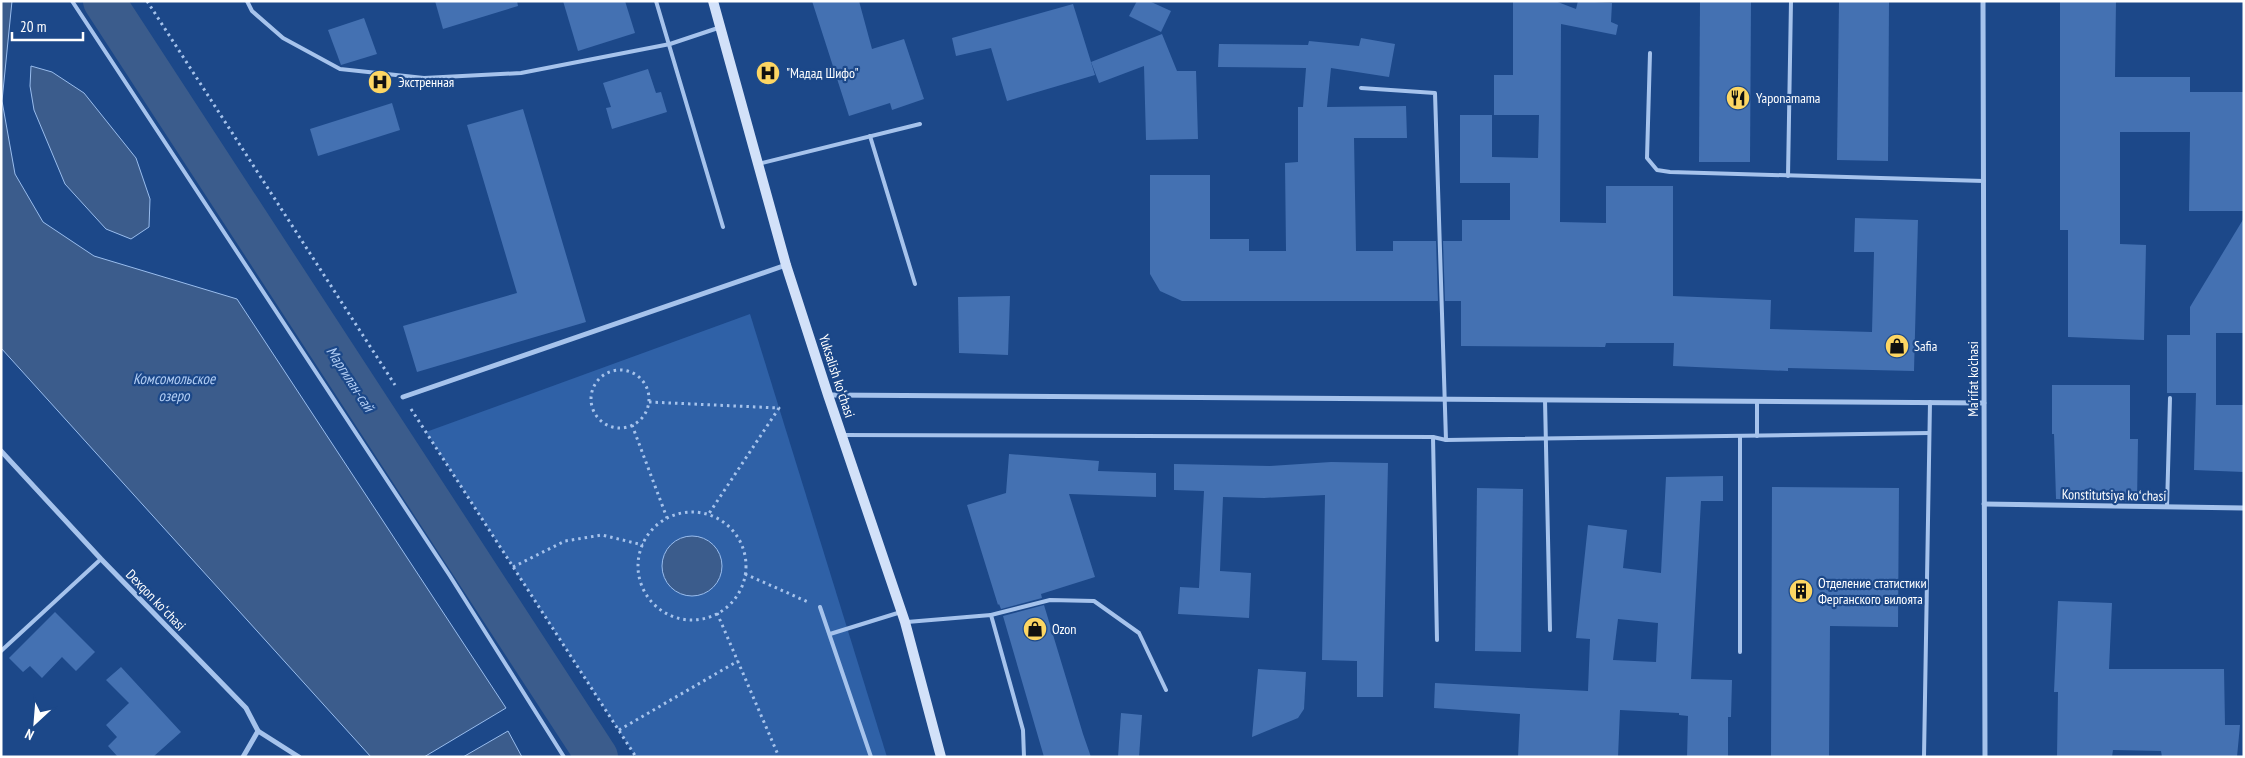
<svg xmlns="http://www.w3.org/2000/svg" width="2245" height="758" font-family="'PT Sans Narrow',sans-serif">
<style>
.green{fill:#2f61a7}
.water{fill:#3b5c8c;stroke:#99bdee}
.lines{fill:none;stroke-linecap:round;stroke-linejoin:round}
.river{stroke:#3b5c8c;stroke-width:42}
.building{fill:#4471b2;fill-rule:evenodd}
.path{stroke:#a6c3ec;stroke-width:3;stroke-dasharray:2.5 4;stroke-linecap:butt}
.service{stroke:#a6c3ec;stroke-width:4}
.minor{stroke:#a6c3ec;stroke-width:5}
.secondary{stroke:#d2e1f9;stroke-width:10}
.labels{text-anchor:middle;stroke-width:4.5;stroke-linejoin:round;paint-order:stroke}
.poi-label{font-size:14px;fill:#fff;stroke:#1c4889;text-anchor:start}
.street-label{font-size:14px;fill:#fff;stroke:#1c4889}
.water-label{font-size:15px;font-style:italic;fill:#b1cdf4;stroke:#1c4889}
</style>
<rect width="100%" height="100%" fill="#1c4889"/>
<!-- green -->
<path class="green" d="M 750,314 L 887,757 L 636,757 L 426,432 Z"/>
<!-- water -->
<g class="water">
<path d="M 1,1 L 12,1 L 2,101 L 15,174 L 43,222 L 94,256 L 237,299 L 506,708 L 424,757 L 371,757 L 1,348 Z"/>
<path d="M 31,66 L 52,72 L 84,93 L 136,158 L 150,199 L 149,227 L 131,239 L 106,229 L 65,184 L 34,110 L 30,86 Z"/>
<circle cx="692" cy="566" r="30"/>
<path d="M 508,731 L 522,757 L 463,757 Z"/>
</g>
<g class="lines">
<!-- river -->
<path class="river" d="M 104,1 L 597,757"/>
</g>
<!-- building -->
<g class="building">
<path d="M 435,1 L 517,1 L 518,6 L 443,29 Z"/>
<path d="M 563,1 L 625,1 L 635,33 L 578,51 Z"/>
<path d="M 812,1 L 859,1 L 872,49 L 904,39 L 924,99 L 892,110 L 890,103 L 849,116 Z"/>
<path d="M 1137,1 L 1149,1 L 1171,11 L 1161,32 L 1129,16 Z"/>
<path d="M 1513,1 L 1555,1 L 1576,9 L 1578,1 L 1612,3 L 1611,22 L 1618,25 L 1616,35 L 1561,24 L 1560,222 L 1606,223 L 1606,186 L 1673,186 L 1673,296 L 1771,300 L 1770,329 L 1872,332 L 1874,252 L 1854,252 L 1855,218 L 1918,220 L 1914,371 L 1788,368 L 1788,371 L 1673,366 L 1674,343 L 1606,343 L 1605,347 L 1461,346 L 1461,301 L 1445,301 L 1443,241 L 1462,241 L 1462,220 L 1510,220 L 1510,183 L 1460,183 L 1460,115 L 1492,115 L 1492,157 L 1538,158 L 1539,115 L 1494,115 L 1494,75 L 1513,75 Z"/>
<path d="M 1700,1 L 1751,1 L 1750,162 L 1699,162 Z"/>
<path d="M 1839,1 L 1889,1 L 1888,161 L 1837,160 Z"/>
<path d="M 2060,1 L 2116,1 L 2115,77 L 2190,77 L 2190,92 L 2244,92 L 2244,211 L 2189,211 L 2190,132 L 2120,132 L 2120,244 L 2146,245 L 2144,340 L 2068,337 L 2068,230 L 2060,230 Z"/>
<path d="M 1073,4 L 1095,75 L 1007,101 L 991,48 L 956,56 L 952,38 Z"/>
<path d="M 364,18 L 377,54 L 341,65 L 328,30 Z"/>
<path d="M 1162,34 L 1177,71 L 1196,71 L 1198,139 L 1146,140 L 1144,66 L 1099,83 L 1091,62 Z"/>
<path d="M 1361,38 L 1395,44 L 1389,77 L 1331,68 L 1327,107 L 1406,106 L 1407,138 L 1354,138 L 1356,251 L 1393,251 L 1393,241 L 1436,241 L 1438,301 L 1182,301 L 1160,291 L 1150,274 L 1150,175 L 1210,175 L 1210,239 L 1249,239 L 1249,251 L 1286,251 L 1285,163 L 1298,162 L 1298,107 L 1303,107 L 1306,68 L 1218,67 L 1219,44 L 1308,45 L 1309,41 L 1359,46 Z"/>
<path d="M 648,69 L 656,93 L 661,92 L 667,112 L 612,129 L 606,108 L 611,107 L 603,83 Z"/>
<path d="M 392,103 L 400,130 L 318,156 L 310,129 Z"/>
<path d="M 523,109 L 586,322 L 417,372 L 403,326 L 517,293 L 467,125 Z"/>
<path d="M 2244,218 L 2244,333 L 2216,333 L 2216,405 L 2244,405 L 2244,472 L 2194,470 L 2196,393 L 2167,393 L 2167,335 L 2190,335 L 2190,307 Z"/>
<path d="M 1010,296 L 1008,355 L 959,353 L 958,297 Z"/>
<path d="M 2052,385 L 2130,385 L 2130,439 L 2138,439 L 2137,502 L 2056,499 L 2054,434 L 2052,434 Z"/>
<path d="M 1009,454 L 1099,461 L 1098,471 L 1156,473 L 1156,497 L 1069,494 L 1095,577 L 1041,594 L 1042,598 L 1001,609 L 999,604 L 998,605 L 967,505 L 1006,493 Z"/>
<path d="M 1331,462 L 1388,463 L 1383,697 L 1357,697 L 1357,661 L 1322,660 L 1325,495 L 1264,498 L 1223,497 L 1220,571 L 1251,573 L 1249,618 L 1178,614 L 1180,587 L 1199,588 L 1204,491 L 1174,490 L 1174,464 L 1270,466 Z"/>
<path d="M 1723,476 L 1723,501 L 1701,501 L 1691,679 L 1732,680 L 1731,717 L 1728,717 L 1728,757 L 1687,757 L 1688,716 L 1679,715 L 1679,713 L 1620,710 L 1618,757 L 1518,757 L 1520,714 L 1434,708 L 1435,683 L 1588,691 L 1590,639 L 1576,638 L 1588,525 L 1627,530 L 1623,568 L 1661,573 L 1666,477 ZM 1618,619 L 1658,623 L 1656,662 L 1613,660 Z"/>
<path d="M 1772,487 L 1899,488 L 1898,627 L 1830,626 L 1829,757 L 1771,757 Z"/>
<path d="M 1477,488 L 1523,489 L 1521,652 L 1475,651 Z"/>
<path d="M 2058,601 L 2112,603 L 2109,669 L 2224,669 L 2225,725 L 2240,725 L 2237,757 L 2162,757 L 2161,751 L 2113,750 L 2112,757 L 2057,757 L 2058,692 L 2054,692 Z"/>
<path d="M 1044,605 L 1083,734 L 1091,757 L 1044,757 L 1003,616 Z"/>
<path d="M 55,612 L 95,652 L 76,671 L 62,657 L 42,678 L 30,666 L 23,672 L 9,658 Z"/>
<path d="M 121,667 L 181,732 L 153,757 L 118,757 L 108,746 L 117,737 L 106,725 L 129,703 L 106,680 Z"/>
<path d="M 1258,669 L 1306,672 L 1304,709 L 1298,718 L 1252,737 Z"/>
<path d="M 1121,713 L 1142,715 L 1139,757 L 1118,757 Z"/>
</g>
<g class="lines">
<!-- path -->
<g class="path">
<path d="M 147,1 L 395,385"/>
<circle cx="620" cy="399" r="29"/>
<path d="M 649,402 L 779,408 L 708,515"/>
<path d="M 411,409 L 636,757"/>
<path d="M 632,425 L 667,518"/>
<circle cx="692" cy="566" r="54"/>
<path d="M 513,567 L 565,541 L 602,535 L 643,545"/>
<path d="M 745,574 L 808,602"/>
<path d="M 717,613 L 779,757"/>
<path d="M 619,730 L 738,661"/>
</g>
<!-- service -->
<g class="service">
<path d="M 72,1 L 450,576 L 564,757"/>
<path d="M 247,1 L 252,11 L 283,38 L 340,69 L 424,78 L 521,73 L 670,44 L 718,28"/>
<path d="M 656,1 L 723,227"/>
<path d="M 1650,53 L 1647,158 L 1657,170 L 1670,172 L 1984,181"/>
<path d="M 1361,88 L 1435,93 L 1446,440 L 1929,433"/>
<path d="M 870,136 L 915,284"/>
<path d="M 758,164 L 920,124"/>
<path d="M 1788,176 L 1791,1"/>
<path d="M 1545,400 L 1550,630"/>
<path d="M 842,435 L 1433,437 L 1446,440"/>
<path d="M 1757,436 L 1757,401"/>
<path d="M 1433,437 L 1437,640"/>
<path d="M 2167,507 L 2170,398"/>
<path d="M 820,607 L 871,757"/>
<path d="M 991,615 L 1050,600 L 1094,601 L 1139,633 L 1166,690"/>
<path d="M 907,622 L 991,615 L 1023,730 L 1024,757"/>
<path d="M 830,634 L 901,612"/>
<path d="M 1,651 L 101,559"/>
<path d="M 1740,652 L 1740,436"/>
<path d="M 1924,757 L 1930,402"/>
</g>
<!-- minor -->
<g class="minor">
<path d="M 1983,1 L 1985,757"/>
<path d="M 828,395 L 1984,403"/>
<path d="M 403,397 L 786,265"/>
<path d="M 1,451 L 101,559 L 246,708 L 258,731 L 299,757"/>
<path d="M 1984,504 L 2244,508"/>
<path d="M 243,757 L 258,731"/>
</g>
<!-- secondary -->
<path class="secondary" d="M 713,1 L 786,265 L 828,395 L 905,622 L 941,757"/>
</g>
<!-- icons -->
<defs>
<g id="hospital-disc" transform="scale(1.25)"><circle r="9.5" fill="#fdd663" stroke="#1c4889"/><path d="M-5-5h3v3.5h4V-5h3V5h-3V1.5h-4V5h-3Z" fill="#111"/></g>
<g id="restaurant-disc" transform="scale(1.25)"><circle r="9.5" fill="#fdd663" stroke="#1c4889"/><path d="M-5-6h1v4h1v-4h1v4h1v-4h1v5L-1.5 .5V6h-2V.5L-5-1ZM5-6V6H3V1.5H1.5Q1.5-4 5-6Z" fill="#111"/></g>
<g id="shop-disc" transform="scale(1.25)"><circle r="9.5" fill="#fdd663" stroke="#1c4889"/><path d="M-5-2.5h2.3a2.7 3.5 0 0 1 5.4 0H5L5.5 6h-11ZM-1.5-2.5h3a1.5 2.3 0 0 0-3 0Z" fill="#111"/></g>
<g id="building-disc" transform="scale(1.25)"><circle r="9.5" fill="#fdd663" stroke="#1c4889"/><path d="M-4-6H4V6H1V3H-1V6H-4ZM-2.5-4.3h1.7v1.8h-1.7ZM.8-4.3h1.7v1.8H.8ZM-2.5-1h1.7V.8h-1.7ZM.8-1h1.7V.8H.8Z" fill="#111"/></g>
</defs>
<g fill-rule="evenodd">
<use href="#hospital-disc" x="768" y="73"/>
<use href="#hospital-disc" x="380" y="82"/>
<use href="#restaurant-disc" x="1738" y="98"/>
<use href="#shop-disc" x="1897" y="346"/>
<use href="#building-disc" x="1801" y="591"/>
<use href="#shop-disc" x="1035" y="629"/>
</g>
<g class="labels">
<!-- poi labels -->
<g class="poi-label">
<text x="786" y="78">"Мадад Шифо"</text>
<text x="398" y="87">Экстренная</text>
<text x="1756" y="103">Yaponamama</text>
<text x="1914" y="351">Safia</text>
<text x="1818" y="588">Отделение статистики<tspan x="1818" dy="16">Ферганского вилоята</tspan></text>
<text x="1052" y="634">Ozon</text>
</g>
<!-- street labels -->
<g class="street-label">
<text transform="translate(837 376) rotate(72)" y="5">Yuksalish koʻchasi</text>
<text transform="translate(1973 379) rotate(-90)" y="5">Ma'rifat ko'chasi</text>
<text transform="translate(2114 495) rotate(1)" y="5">Konstitutsiya koʻchasi</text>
<text transform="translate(156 600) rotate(46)" y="5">Dexqon koʻchasi</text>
</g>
<!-- water labels -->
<g class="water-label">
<text x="174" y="384">Комсомольское<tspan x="174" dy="17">озеро</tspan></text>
<text transform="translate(350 379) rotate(57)" y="5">Маргилан-сай</text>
</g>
</g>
<!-- border -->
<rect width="2245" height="758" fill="none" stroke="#ffffff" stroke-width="5"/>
<!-- north arrow -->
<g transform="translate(35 723) rotate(206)" stroke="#1c4889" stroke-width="4" paint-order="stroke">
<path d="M0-4L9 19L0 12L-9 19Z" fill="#ffffff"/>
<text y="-8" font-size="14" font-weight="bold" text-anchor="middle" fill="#ffffff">N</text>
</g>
<!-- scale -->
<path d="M12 32v8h71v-8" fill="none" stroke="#ffffff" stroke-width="2.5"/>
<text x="20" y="32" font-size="15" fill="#ffffff" stroke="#1c4889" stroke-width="4" paint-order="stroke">20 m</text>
</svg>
